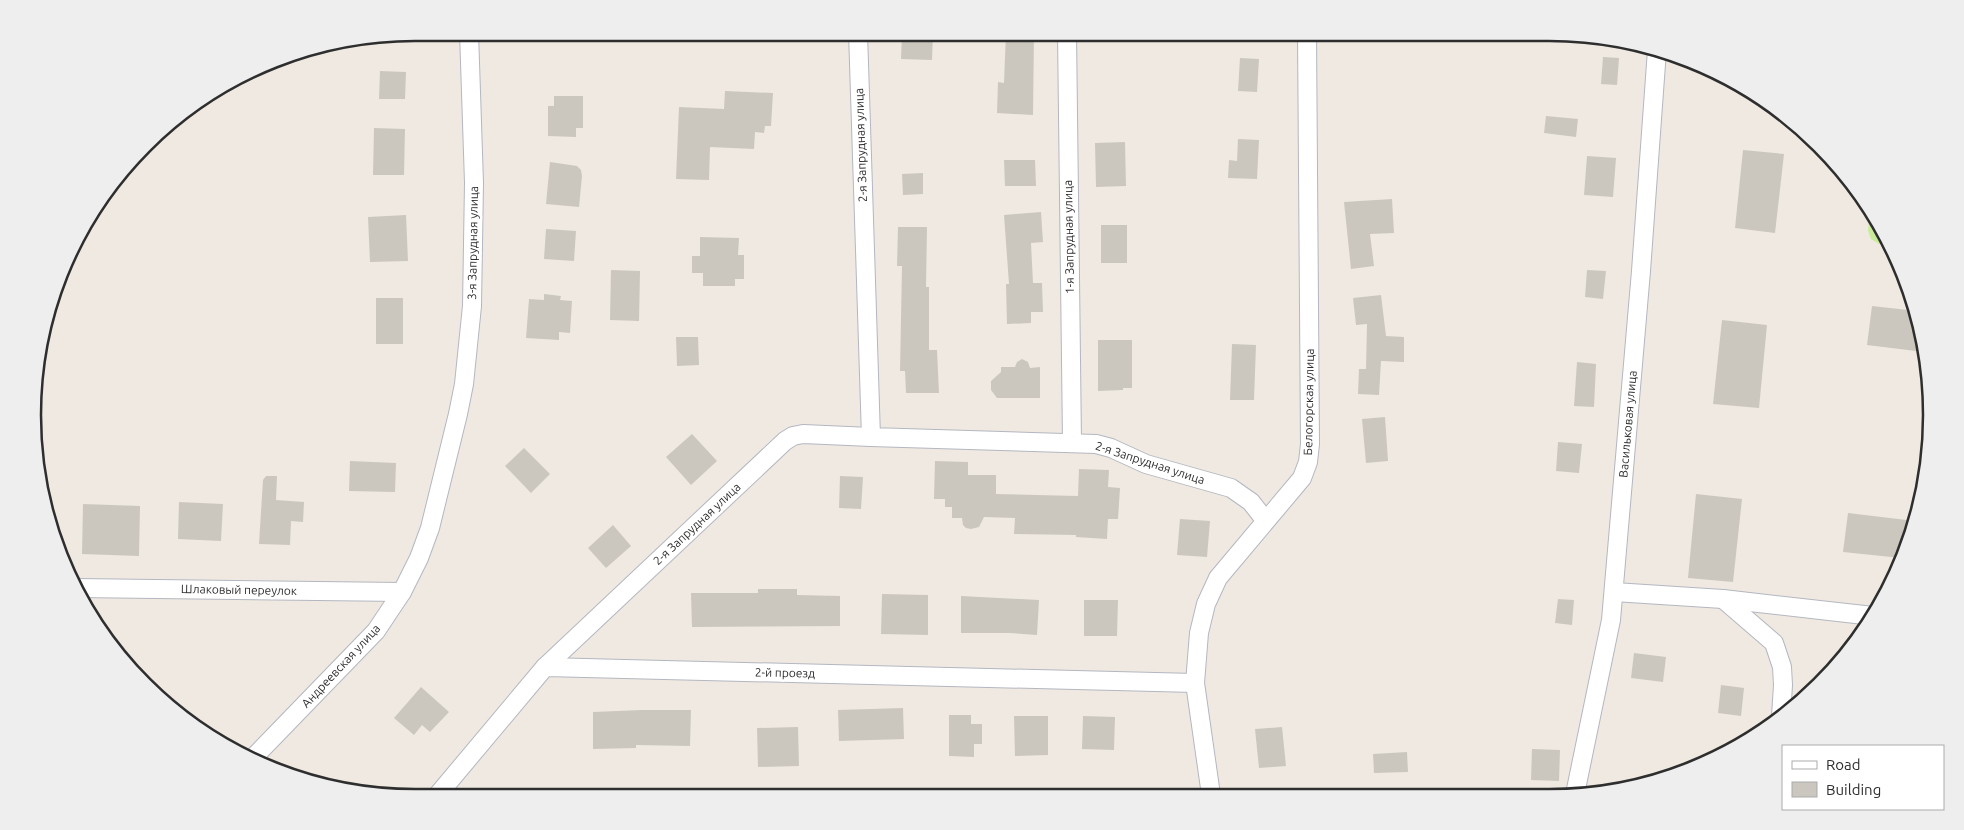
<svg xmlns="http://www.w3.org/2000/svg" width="1964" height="830" font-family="Ubuntu,sans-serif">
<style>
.pitch{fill:#c9ec9a}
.building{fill:#cbc7bf}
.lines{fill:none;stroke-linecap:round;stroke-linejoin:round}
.minor-casing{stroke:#b4b7c1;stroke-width:20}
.minor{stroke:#fff;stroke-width:18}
.labels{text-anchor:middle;stroke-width:5;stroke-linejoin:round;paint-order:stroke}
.street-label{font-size:12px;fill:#2e2e2e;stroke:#fff}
.rim{fill:none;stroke:#2e2e2e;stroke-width:2.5}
</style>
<rect width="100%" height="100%" fill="#efe9e1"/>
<!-- pitch -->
<path class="pitch" d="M 1870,211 L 1892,245 L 1879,244 L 1871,239 L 1868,231 Z"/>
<!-- building -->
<g class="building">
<path d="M 902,32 L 933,32 L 932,60 L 901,59 Z"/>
<path d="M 1006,32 L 1034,32 L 1033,115 L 997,113 L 998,82 L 1004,83 Z"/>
<path d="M 1603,57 L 1619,58 L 1617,85 L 1601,84 Z"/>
<path d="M 1240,58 L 1259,59 L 1257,92 L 1238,91 Z"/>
<path d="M 380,71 L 406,72 L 405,99 L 379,99 Z"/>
<path d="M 725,91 L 773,93 L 771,126 L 765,126 L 764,133 L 755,132 L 754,149 L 710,147 L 709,180 L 676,179 L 679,107 L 724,109 Z"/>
<path d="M 554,96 L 583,96 L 583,128 L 576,128 L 576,137 L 548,136 L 548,106 L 554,106 Z"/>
<path d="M 1546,116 L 1578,119 L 1576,137 L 1544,133 Z"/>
<path d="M 374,128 L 405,129 L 404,175 L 373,175 Z"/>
<path d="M 1238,139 L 1259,140 L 1257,179 L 1228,178 L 1229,160 L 1237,161 Z"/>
<path d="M 1125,142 L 1126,186 L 1096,187 L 1095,143 Z"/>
<path d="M 1743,150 L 1784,154 L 1775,233 L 1735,228 Z"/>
<path d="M 1587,156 L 1616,158 L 1613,197 L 1584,195 Z"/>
<path d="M 1004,160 L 1035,160 L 1036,186 L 1005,186 Z"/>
<path d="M 550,162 L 577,166 L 581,170 L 582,176 L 579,207 L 546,204 Z"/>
<path d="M 923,173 L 923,194 L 903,195 L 902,174 Z"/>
<path d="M 1392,199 L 1394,233 L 1370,234 L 1374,266 L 1351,269 L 1344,202 Z"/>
<path d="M 1041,212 L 1043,242 L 1031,243 L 1033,283 L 1042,283 L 1043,312 L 1031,312 L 1031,323 L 1007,324 L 1006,284 L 1009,284 L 1004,215 Z"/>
<path d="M 406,215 L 408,261 L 370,262 L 368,217 Z"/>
<rect x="1101" y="225" width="26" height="38"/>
<path d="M 898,227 L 927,227 L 926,287 L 929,287 L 929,350 L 937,350 L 939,393 L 906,393 L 905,371 L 900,371 L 902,266 L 897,266 Z"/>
<path d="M 546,229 L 576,231 L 574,261 L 544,259 Z"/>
<path d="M 700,237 L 739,238 L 738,255 L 744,255 L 744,279 L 735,279 L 735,286 L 703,286 L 703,273 L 692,273 L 692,256 L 700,256 Z"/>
<path d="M 611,270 L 640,271 L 639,321 L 610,320 Z"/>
<path d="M 1587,270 L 1606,271 L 1603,299 L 1585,297 Z"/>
<path d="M 544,294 L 561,296 L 560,300 L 572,301 L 570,333 L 559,332 L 559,340 L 526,338 L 529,299 L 544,300 Z"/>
<path d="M 1381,295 L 1386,336 L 1404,337 L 1404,362 L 1381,361 L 1379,395 L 1358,394 L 1359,369 L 1366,369 L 1367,324 L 1356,325 L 1353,298 Z"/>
<rect x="376" y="298" width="27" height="46"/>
<path d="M 1872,306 L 1917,311 L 1924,352 L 1867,345 Z"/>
<path d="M 1722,320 L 1767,325 L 1759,408 L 1713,404 Z"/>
<path d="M 676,337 L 698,337 L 699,365 L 677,366 Z"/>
<path d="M 1098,340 L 1132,340 L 1132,388 L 1123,388 L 1123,390 L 1098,391 Z"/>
<path d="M 1232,344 L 1256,345 L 1254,400 L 1230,400 Z"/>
<path d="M 1022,359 L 1028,362 L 1030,368 L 1040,367 L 1040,398 L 997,398 L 991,390 L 991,381 L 1001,372 L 1001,367 L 1015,367 L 1017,362 Z"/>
<path d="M 1577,362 L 1596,364 L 1594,407 L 1574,406 Z"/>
<path d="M 1385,417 L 1388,461 L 1366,463 L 1362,419 Z"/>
<path d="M 692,434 L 717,461 L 691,485 L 666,457 Z"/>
<path d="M 1558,442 L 1582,444 L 1579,473 L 1556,471 Z"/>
<path d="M 524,448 L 550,474 L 531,493 L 505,466 Z"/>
<path d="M 350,461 L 396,463 L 395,492 L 349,491 Z"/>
<path d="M 935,461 L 968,462 L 968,475 L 996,475 L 996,494 L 1078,496 L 1079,469 L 1109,470 L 1108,487 L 1120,488 L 1118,519 L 1108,519 L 1107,539 L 1076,537 L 1076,535 L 1014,534 L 1015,518 L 984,517 L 979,527 L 971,529 L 966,528 L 963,525 L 962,518 L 952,518 L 952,507 L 945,507 L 945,499 L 934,499 Z"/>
<path d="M 266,476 L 277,476 L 276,500 L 304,502 L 303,522 L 291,521 L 290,545 L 259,544 L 263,480 Z"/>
<path d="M 840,476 L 863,477 L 861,509 L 839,508 Z"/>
<path d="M 1696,494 L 1742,499 L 1733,582 L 1688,578 Z"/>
<path d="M 179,502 L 223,504 L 221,541 L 178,539 Z"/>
<path d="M 83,504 L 140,506 L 139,556 L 82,554 Z"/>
<path d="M 1848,513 L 1915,521 L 1911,538 L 1901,558 L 1843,552 Z"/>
<path d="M 1180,519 L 1210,521 L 1207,557 L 1177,555 Z"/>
<path d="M 613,525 L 631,546 L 606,568 L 588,548 Z"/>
<path d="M 758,589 L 797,589 L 797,595 L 840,596 L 840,626 L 692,627 L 691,593 L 758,593 Z"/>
<path d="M 882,594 L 928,595 L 928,635 L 881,634 Z"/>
<path d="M 961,596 L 1039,600 L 1037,635 L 1010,633 L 961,633 Z"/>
<path d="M 1558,599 L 1574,600 L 1572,625 L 1555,623 Z"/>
<path d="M 1084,600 L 1118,600 L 1117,636 L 1084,636 Z"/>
<path d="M 1634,653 L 1666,657 L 1663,682 L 1631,678 Z"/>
<path d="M 1721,685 L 1744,688 L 1741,716 L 1718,713 Z"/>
<path d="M 421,687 L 449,712 L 430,732 L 422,725 L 414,735 L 394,718 Z"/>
<path d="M 903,708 L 904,739 L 839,741 L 838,710 Z"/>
<path d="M 642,710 L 691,710 L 690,746 L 636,745 L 636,748 L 593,749 L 593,712 Z"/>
<path d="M 949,715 L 971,715 L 971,724 L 982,724 L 982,744 L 974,744 L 974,757 L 949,756 Z"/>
<path d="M 1014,716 L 1048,716 L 1048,755 L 1015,756 Z"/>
<path d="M 1083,716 L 1115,717 L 1114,750 L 1082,749 Z"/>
<path d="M 798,727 L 799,766 L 758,767 L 757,728 Z"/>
<path d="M 1282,727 L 1286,766 L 1259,768 L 1255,729 Z"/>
<path d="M 1532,749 L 1560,750 L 1559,781 L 1531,780 Z"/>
<path d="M 1407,752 L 1408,772 L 1374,773 L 1373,754 Z"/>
</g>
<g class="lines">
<!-- minor casing -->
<g class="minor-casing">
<g id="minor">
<path d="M 858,32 L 871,437 L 1096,444 L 1111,448 L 1146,464 L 1231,488 L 1251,502 L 1265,520"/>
<path d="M 1067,32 L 1072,442"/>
<path d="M 76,588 L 402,592"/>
<path d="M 1614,592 L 1723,599 L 1873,616"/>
<path d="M 1723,599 L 1774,643 L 1782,667 L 1783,685 L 1781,716"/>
<path d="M 545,667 L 785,441 L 793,436 L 803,434 L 871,437"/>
<path d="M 254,757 L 376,631 L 402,592 L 419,558 L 430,528 L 458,414 L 464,384 L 472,306 L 474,183 L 469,32"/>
<path d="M 1575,794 L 1611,620 L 1641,271 L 1657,50"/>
<path d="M 1211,795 L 1195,683 L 1199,633 L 1206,604 L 1218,578 L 1302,478 L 1308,462 L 1310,444 L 1307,32"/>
<path d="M 436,797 L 545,667 L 1195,683"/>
</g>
</g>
<!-- minor -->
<use href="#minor" class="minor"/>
</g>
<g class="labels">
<!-- street labels -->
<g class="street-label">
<text transform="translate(861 145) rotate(-92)" y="4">2-я Запрудная улица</text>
<text transform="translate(1069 237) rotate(-91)" y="4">1-я Запрудная улица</text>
<text transform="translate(473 243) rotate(-89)" y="4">3-я Запрудная улица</text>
<text transform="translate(1309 402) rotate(-89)" y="4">Белогорская улица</text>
<text transform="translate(1628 424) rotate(-85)" y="4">Васильковая улица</text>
<text transform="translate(1150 463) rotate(18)" y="4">2-я Запрудная улица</text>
<text transform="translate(697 524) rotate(-43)" y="4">2-я Запрудная улица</text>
<text transform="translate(239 590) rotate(1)" y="4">Шлаковый переулок</text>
<text transform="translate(341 666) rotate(-47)" y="4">Андреевская улица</text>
<text transform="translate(785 673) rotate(1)" y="4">2-й проезд</text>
</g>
</g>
<!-- crop -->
<path d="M0 0H1964V830H0ZM415 41H1549A374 374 0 0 1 1923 415V415A374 374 0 0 1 1549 789H415A374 374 0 0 1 41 415V415A374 374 0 0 1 415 41Z" fill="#eee" fill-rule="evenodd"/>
<path class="rim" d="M415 41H1549A374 374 0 0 1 1923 415V415A374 374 0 0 1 1549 789H415A374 374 0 0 1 41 415V415A374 374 0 0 1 415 41Z"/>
<!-- legend -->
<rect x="1782" y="745" width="162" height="65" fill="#ffffff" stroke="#ababab"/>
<rect x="1792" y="761" width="25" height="8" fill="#ffffff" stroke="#ababab"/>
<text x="1826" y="770" font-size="15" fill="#2e2e2e">Road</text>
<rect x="1792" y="782" width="25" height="15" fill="#cbc7bf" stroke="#ababab"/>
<text x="1826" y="795" font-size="15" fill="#2e2e2e">Building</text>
</svg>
